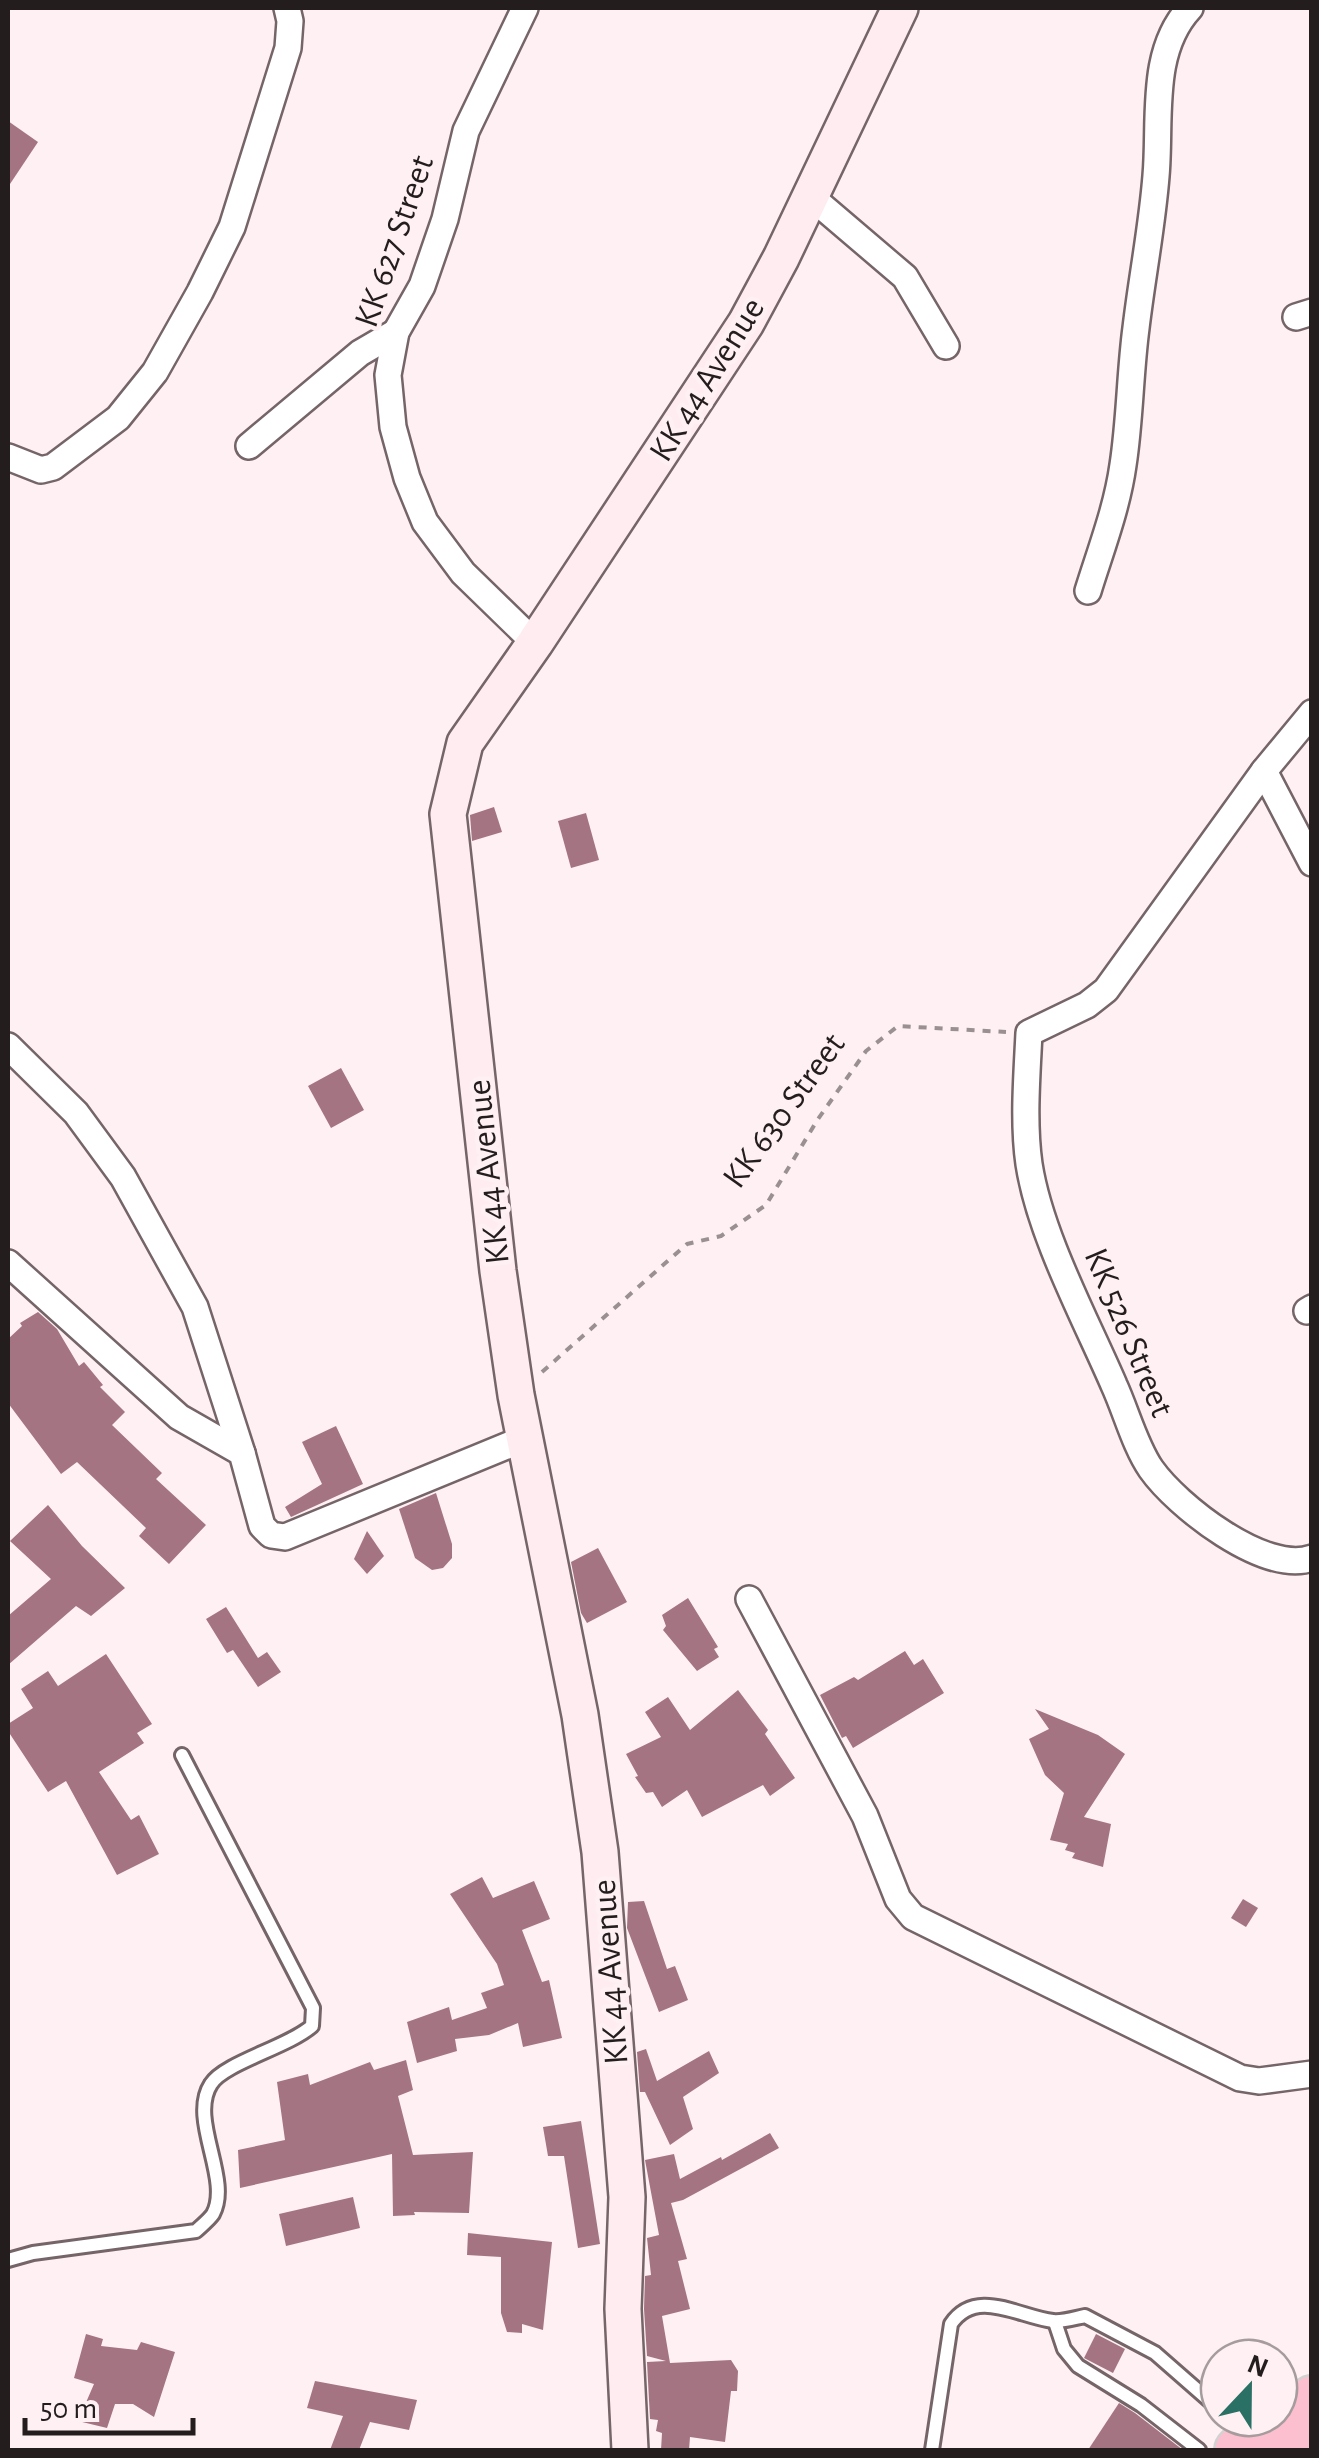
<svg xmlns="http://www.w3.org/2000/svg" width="1319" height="2458" font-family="'Alegreya Sans',sans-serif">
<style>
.building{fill:#a57482}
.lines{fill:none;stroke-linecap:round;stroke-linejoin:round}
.lane-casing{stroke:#756569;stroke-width:18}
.street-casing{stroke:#756569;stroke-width:30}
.secondary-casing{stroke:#756569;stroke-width:40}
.highway-casing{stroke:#d3d2d2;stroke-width:50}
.path{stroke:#9a9092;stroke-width:4;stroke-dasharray:8 8;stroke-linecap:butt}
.lane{stroke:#fff;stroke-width:12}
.street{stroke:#fff;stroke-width:25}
.secondary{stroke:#feecf1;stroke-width:35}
.highway{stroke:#fcbfd0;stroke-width:45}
.labels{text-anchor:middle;stroke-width:9;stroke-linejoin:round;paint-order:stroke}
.street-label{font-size:35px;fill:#231d1e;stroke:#fef0f3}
</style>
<rect width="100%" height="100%" fill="#fef0f3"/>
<!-- building -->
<g class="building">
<path d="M 8,121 L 38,142 L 8,187 Z"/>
<path d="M 494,807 L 502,832 L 472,841 L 470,815 Z"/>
<path d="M 586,813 L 599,860 L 571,868 L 558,821 Z"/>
<path d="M 341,1068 L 364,1110 L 331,1128 L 308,1086 Z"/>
<path d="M 38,1312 L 57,1329 L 79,1366 L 84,1362 L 103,1385 L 100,1387 L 125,1412 L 112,1425 L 162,1473 L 156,1479 L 206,1525 L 169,1564 L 139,1536 L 146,1528 L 77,1462 L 61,1474 L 8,1403 L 8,1339 L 22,1326 L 20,1323 Z"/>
<path d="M 336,1426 L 363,1484 L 291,1517 L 285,1507 L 322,1484 L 302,1442 Z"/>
<path d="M 436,1493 L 452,1544 L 452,1558 L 443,1568 L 432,1570 L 415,1558 L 399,1509 Z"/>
<path d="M 48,1505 L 82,1546 L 125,1588 L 91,1616 L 76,1606 L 8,1665 L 8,1616 L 51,1579 L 10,1541 Z"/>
<path d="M 367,1531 L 384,1556 L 367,1574 L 354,1559 Z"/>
<path d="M 598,1548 L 627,1602 L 587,1623 L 581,1613 L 571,1562 Z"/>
<path d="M 688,1598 L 718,1647 L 714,1649 L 719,1657 L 697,1671 L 663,1630 L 666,1626 L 662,1615 Z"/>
<path d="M 226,1607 L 258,1658 L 267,1652 L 281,1672 L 258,1687 L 233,1650 L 227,1653 L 206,1619 Z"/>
<path d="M 905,1651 L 914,1665 L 923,1659 L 944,1693 L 853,1748 L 846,1736 L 842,1738 L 820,1695 L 854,1677 L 858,1680 Z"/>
<path d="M 106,1654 L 152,1724 L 137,1733 L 144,1743 L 99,1772 L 131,1820 L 139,1815 L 159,1854 L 117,1875 L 66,1781 L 48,1792 L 8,1731 L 8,1724 L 33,1708 L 21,1689 L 48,1671 L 58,1686 Z"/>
<path d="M 738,1690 L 768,1730 L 765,1734 L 795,1778 L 770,1796 L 763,1785 L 702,1817 L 687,1790 L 662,1807 L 653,1792 L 646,1793 L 635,1777 L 638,1776 L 626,1754 L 661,1737 L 645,1712 L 668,1697 L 690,1730 Z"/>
<path d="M 1035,1709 L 1098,1735 L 1125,1754 L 1084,1817 L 1111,1824 L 1103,1867 L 1072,1858 L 1075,1853 L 1065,1850 L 1068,1844 L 1050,1840 L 1064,1793 L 1045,1775 L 1029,1739 L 1049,1729 Z"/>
<path d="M 482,1877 L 493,1898 L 534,1881 L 550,1919 L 522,1930 L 542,1982 L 549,1980 L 562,2038 L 523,2047 L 518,2023 L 489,2035 L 455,2039 L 457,2051 L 417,2063 L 407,2022 L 449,2007 L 452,2020 L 487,2008 L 481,1993 L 504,1985 L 497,1964 L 450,1894 Z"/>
<path d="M 1243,1899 L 1258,1908 L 1246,1927 L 1231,1918 Z"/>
<path d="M 644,1901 L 667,1969 L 675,1966 L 688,2000 L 659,2012 L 627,1928 L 628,1902 Z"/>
<path d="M 646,2049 L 657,2081 L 709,2051 L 719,2073 L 683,2097 L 693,2129 L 670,2145 L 645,2092 L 640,2092 L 637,2052 Z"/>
<path d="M 406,2060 L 413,2090 L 398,2096 L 413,2155 L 473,2152 L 469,2213 L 414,2212 L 415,2215 L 393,2216 L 392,2154 L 240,2188 L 238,2150 L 285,2140 L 277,2082 L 308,2074 L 310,2085 L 370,2062 L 374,2070 Z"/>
<path d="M 581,2121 L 600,2244 L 578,2248 L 564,2156 L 548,2156 L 543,2127 Z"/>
<path d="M 770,2133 L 779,2148 L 683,2200 L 671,2203 L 687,2259 L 678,2261 L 690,2309 L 662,2316 L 670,2363 L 731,2360 L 738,2371 L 737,2391 L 731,2391 L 725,2442 L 690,2437 L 689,2450 L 661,2450 L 662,2433 L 656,2431 L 658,2420 L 650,2419 L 647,2362 L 666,2361 L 647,2356 L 644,2309 L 645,2276 L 651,2275 L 647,2238 L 659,2235 L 645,2160 L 674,2154 L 680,2179 L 721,2157 L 722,2160 Z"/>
<path d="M 353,2197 L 360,2228 L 286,2246 L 279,2214 Z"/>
<path d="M 468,2233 L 552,2242 L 543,2330 L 522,2324 L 522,2333 L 507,2332 L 501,2313 L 501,2257 L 467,2255 Z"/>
<path d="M 86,2334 L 103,2339 L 101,2346 L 137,2350 L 141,2342 L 175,2352 L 154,2417 L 133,2404 L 115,2404 L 107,2428 L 78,2421 L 94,2384 L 74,2378 Z"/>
<path d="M 1096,2334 L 1125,2349 L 1113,2373 L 1084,2358 Z"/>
<path d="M 315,2381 L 417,2400 L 409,2430 L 370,2422 L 359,2450 L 330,2450 L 343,2416 L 307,2408 Z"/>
<path d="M 1119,2403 L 1135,2413 L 1183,2450 L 1088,2450 Z"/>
</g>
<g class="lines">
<!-- lane casing -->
<g class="lane-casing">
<g id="lane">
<path d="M 8,2260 L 33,2253 L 196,2231 C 201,2226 209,2220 213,2214 C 232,2179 188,2119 211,2084 C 224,2063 288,2047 312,2026 L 313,2008 L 182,1755"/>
<path d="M 1055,2322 L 1064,2349 L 1078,2366 L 1141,2405 L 1199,2450"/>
<path d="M 932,2450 L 951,2324 C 976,2287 1019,2317 1053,2321 C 1063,2322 1075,2318 1085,2316 L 1155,2353 L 1219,2409"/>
</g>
</g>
<!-- street casing -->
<g class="street-casing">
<g id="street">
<path d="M 525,8 L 466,131 L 445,219 L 422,286 L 396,332 L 388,375 L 393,427 L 407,478 L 425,522 L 463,573 L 535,643"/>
<path d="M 810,196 L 905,277 L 946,346"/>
<path d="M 1296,317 L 1312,312"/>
<path d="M 249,446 L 360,353 L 396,332"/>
<path d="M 8,457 L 41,470 L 53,467 L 118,418 L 155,372 L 200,292 L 232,227 L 288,48 L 290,21 L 287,8"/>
<path d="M 1088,591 C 1101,549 1117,508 1123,465 C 1130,420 1130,373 1136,328 C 1142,277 1152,227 1156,176 C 1161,120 1149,52 1190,8"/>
<path d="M 1312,713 L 1264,771 L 1106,990 L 1087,1005 L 1029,1033 C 1027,1075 1023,1122 1029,1164 C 1040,1235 1085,1318 1114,1385 C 1126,1411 1135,1446 1151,1469 C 1177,1506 1265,1575 1312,1558"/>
<path d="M 1264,771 L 1312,863"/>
<path d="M 8,1046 L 76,1113 L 123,1177 L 195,1307 L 242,1453"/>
<path d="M 8,1263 L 179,1417 L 242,1453 L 262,1526 L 271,1535 L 285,1537 L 526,1438"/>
<path d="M 1307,1311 L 1312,1308"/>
<path d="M 749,1599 L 865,1816 L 898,1899 L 913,1917 L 1240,2078 L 1259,2081 L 1312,2074"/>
</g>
</g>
<!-- secondary casing -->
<g class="secondary-casing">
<path id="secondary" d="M 630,2450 L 623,2309 L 627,2197 L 600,1852 L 580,1715 L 516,1395 L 498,1271 L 448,814 L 465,743 L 535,643 L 746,323 L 781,258 L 900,8"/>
</g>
<!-- highway casing -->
<g class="highway-casing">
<g id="highway">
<path d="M 1238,2450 L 1252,2437 L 1312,2399"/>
<path d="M 1296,2450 L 1312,2439"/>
</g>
</g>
<!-- path -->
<path class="path" d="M 542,1372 L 687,1244 L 721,1236 L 766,1205 L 818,1119 L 866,1051 L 898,1026 L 1006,1032"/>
<!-- lane -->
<use href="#lane" class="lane"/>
<!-- street -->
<use href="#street" class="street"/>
<!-- secondary -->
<use href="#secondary" class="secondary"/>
<!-- highway -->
<use href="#highway" class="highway"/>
</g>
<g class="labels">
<!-- street labels -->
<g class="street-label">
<text transform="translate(393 241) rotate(-71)" y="12">KK 627 Street</text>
<text transform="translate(706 379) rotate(-58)" y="12">KK 44 Avenue</text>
<text transform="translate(783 1110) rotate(-54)" y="12">KK 630 Street</text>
<text transform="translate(487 1172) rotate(-96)" y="12">KK 44 Avenue</text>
<text transform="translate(1130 1332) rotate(67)" y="12">KK 526 Street</text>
<text transform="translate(609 1972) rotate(-94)" y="12">KK 44 Avenue</text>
</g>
</g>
<!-- border -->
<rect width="1319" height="2458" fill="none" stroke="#231d1e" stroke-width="20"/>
<!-- north arrow -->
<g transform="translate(1249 2388) rotate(22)"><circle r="48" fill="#fef0f3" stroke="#a69c9e" stroke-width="2.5"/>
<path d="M0-8L18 38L0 25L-18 38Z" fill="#2a7064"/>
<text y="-15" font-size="28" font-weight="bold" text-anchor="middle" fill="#231d1e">N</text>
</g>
<!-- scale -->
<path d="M25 2418v15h168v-15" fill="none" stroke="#231d1e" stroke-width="5"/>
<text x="40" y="2418" font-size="30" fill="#231d1e" stroke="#fef0f3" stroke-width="8" paint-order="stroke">50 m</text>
</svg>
